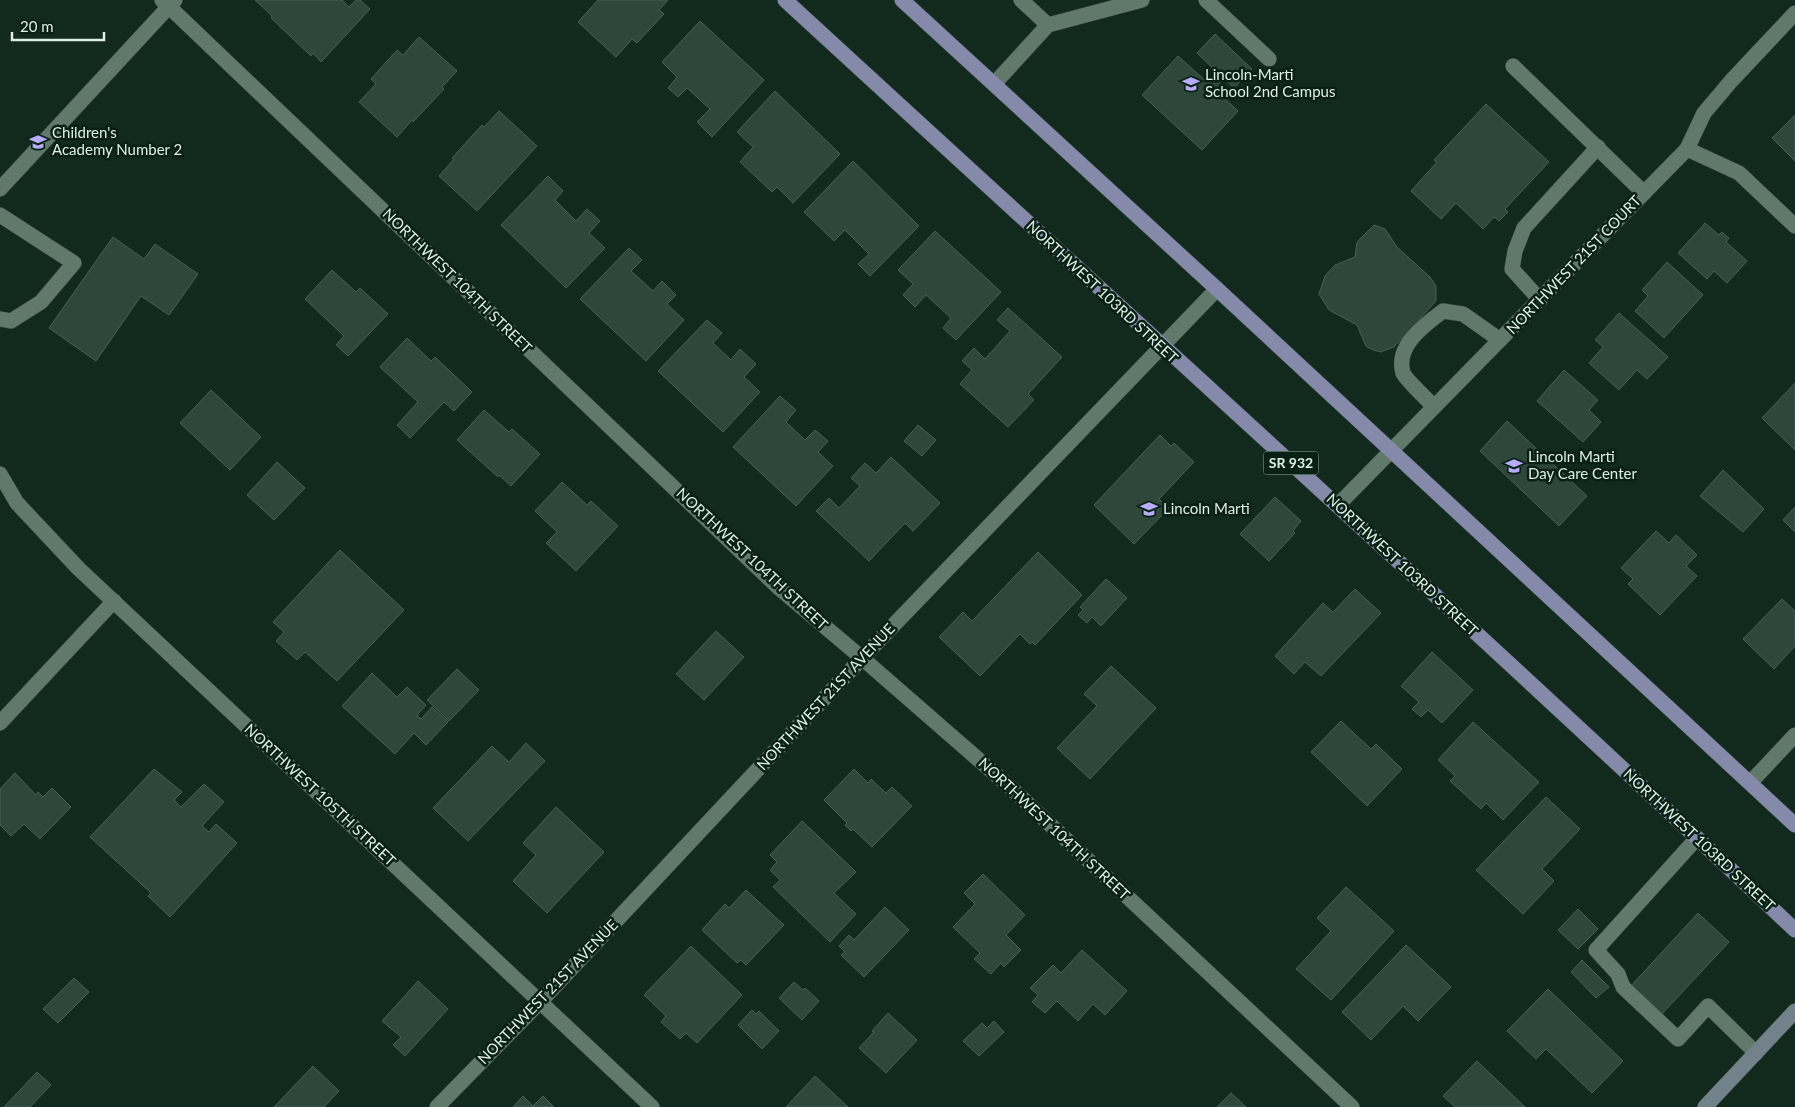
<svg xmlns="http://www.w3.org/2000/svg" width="1795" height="1107" font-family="Lato,sans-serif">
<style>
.building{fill:#2f473b;stroke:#476052}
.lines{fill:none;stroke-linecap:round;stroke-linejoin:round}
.lane-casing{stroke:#314238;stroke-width:16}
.street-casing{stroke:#314238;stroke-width:16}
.secondary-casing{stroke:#314238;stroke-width:16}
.primary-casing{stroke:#314238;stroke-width:16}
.lane{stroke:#60796b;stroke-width:15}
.street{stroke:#60796b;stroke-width:15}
.secondary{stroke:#72818a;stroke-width:15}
.primary{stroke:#858aaa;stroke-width:15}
.labels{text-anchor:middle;stroke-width:5;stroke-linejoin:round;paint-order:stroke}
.shield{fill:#092015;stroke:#9fb0a6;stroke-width:1}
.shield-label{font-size:14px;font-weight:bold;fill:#dfede4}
.poi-label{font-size:15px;fill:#dfede4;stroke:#092015;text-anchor:start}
.street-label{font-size:15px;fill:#dfede4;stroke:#092015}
</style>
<rect width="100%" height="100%" fill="#12291e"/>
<!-- building -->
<g class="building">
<path d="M 255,0 L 342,0 L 349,7 L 356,0 L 360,0 L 370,9 L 321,62 L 313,53 L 311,56 L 271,18 L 272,16 Z"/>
<path d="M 598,0 L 668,0 L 659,10 L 664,14 L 637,43 L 632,39 L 616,57 L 578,22 Z"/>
<path d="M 700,21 L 764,80 L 712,137 L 697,122 L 710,109 L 687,88 L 678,97 L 668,88 L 677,77 L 662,62 Z"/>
<path d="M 1215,34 L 1252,69 L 1234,88 L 1224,79 L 1215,89 L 1238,111 L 1202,150 L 1142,95 L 1178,56 L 1208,83 L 1217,72 L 1197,53 Z"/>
<path d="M 419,37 L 457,71 L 442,87 L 444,89 L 413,122 L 412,120 L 397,137 L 359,102 L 376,84 L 371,79 L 397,50 L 403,55 Z"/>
<path d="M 775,91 L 840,154 L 793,203 L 777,187 L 772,192 L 740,162 L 753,147 L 737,132 Z"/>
<path d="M 1486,104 L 1549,162 L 1505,209 L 1508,212 L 1499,221 L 1494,217 L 1483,229 L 1456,203 L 1441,219 L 1411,191 L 1437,162 L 1434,160 Z"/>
<path d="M 499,111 L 537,146 L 477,211 L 439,176 L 454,159 L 452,158 L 482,125 L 484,127 Z"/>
<path d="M 1795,115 L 1795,161 L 1772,138 Z"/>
<path d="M 853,161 L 919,226 L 870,276 L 858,264 L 869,254 L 845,230 L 834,241 L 804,212 Z"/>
<path d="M 548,176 L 563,191 L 555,200 L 576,221 L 587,209 L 600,221 L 589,233 L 605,248 L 566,288 L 501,225 Z"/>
<path d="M 1705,223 L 1719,235 L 1722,232 L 1725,235 L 1729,238 L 1726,242 L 1747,261 L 1727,283 L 1714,271 L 1707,279 L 1678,253 Z"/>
<path d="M 1374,225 L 1385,229 L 1397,247 L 1430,277 L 1436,286 L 1436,301 L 1394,347 L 1381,352 L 1373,350 L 1366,346 L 1357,325 L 1329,310 L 1319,294 L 1325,276 L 1335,265 L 1355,257 L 1357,242 Z"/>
<path d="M 935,231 L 1001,292 L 956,340 L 943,328 L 951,318 L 926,295 L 915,307 L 903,295 L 913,284 L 898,270 Z"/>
<path d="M 113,237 L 144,259 L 155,244 L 198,274 L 169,315 L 141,296 L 96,361 L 49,328 Z"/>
<path d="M 629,248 L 642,260 L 631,271 L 653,291 L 662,281 L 676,295 L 667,304 L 684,320 L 646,361 L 580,299 Z"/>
<path d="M 1667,262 L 1703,295 L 1664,338 L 1635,311 L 1648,296 L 1642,290 Z"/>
<path d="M 332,270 L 356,292 L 360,288 L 388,314 L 348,356 L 336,345 L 344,336 L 305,299 Z"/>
<path d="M 1008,308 L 1062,357 L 1028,394 L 1034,400 L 1008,427 L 960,384 L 972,370 L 962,361 L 974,348 L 985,359 L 1010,331 L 997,320 Z"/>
<path d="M 1619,313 L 1668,357 L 1647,379 L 1637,370 L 1619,390 L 1589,363 L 1603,347 L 1595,340 Z"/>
<path d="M 707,320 L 722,333 L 713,343 L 731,360 L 740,349 L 756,364 L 744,377 L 760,392 L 723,432 L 658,371 Z"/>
<path d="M 407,338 L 431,361 L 435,357 L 472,392 L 454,411 L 444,402 L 410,438 L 397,425 L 418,402 L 380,367 Z"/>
<path d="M 1564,370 L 1598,400 L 1589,410 L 1601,422 L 1583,442 L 1537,401 Z"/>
<path d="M 1795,383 L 1795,450 L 1762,418 Z"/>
<path d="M 211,390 L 261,437 L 230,470 L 180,423 Z"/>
<path d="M 780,396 L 796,410 L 786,422 L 805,440 L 815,430 L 828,441 L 818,452 L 833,466 L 796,506 L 733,447 Z"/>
<path d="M 484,410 L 509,432 L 512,429 L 540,454 L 511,486 L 499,475 L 498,477 L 457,440 Z"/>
<path d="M 1507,421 L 1587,496 L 1559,526 L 1480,451 Z"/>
<path d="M 918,425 L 936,440 L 922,456 L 904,441 Z"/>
<path d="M 1160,435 L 1171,446 L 1174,443 L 1194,462 L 1159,499 L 1169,508 L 1134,544 L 1094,505 Z"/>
<path d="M 891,457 L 940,503 L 913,531 L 905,523 L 869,561 L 816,511 L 829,498 L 839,508 L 860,486 L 851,478 L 865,463 L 876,473 Z"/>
<path d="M 277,462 L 305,488 L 274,520 L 247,495 Z"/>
<path d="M 1723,470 L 1764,509 L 1743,532 L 1700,496 Z"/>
<path d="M 562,482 L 587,505 L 591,501 L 618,526 L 576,571 L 546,543 L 557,532 L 535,511 Z"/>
<path d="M 1275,497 L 1301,521 L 1293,531 L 1295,533 L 1269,561 L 1240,534 Z"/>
<path d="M 1795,507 L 1795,532 L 1783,520 Z"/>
<path d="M 1656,531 L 1669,543 L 1676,535 L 1697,555 L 1686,566 L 1697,576 L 1660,615 L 1628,584 L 1633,579 L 1621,568 Z"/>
<path d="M 340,550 L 404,610 L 337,681 L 305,652 L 297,660 L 276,641 L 284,632 L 273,622 Z"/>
<path d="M 1038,552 L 1082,595 L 1035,645 L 1032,642 L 1030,644 L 1020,634 L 980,676 L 939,637 L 963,612 L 972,621 Z"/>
<path d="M 1106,579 L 1127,598 L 1101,626 L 1092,617 L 1087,623 L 1078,615 L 1083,610 L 1080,607 Z"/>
<path d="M 1355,589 L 1381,613 L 1321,676 L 1305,662 L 1294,674 L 1275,656 L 1323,603 L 1333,612 Z"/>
<path d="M 1782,599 L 1795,611 L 1795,646 L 1774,669 L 1743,639 Z"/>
<path d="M 716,631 L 744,657 L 704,700 L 676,674 Z"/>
<path d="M 1432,652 L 1473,690 L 1442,723 L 1428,710 L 1421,717 L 1412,709 L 1419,702 L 1401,686 Z"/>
<path d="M 1111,666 L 1156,708 L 1090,779 L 1057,748 L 1097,706 L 1084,694 Z"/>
<path d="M 457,669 L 479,690 L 449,721 L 427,700 Z"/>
<path d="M 372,673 L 397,697 L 407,687 L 426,705 L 417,715 L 421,719 L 432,707 L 448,722 L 426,745 L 414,733 L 395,754 L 342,706 Z"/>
<path d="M 1341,721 L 1371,749 L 1376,744 L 1402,769 L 1367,806 L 1311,752 Z"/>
<path d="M 1473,722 L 1539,782 L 1503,820 L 1486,803 L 1481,809 L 1450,781 L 1455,776 L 1438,760 Z"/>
<path d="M 526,743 L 545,761 L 468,841 L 433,808 L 492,746 L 509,762 Z"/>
<path d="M 154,769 L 182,792 L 174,800 L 181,807 L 204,784 L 224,802 L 202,826 L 209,832 L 216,824 L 237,843 L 170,917 L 148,896 L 151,893 L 90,837 Z"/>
<path d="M 854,769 L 868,783 L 871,779 L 886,793 L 892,787 L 912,806 L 872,847 L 853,829 L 851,831 L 845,825 L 847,823 L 824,800 Z"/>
<path d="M 15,773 L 36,795 L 38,792 L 43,797 L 52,788 L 71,807 L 40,839 L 24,824 L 11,836 L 0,825 L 0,789 Z"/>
<path d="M 1546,797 L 1580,829 L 1542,869 L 1554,881 L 1523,914 L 1476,870 Z"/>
<path d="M 556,807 L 604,852 L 547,913 L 513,881 L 536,855 L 523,843 Z"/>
<path d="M 802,821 L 856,872 L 834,893 L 856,914 L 830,942 L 773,887 L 780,880 L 770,870 L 777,862 L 770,855 Z"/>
<path d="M 983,874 L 1025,915 L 1006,935 L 1021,950 L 1004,967 L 1001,963 L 991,974 L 974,959 L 980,953 L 953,927 L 975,904 L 964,893 Z"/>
<path d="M 1346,887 L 1394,931 L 1331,1000 L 1296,969 L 1331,931 L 1317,918 Z"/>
<path d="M 746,890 L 784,925 L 746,965 L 741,960 L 737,963 L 702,930 L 725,904 L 729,908 Z"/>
<path d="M 885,907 L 909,930 L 864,977 L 841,955 L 845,952 L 839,946 L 849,935 L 854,940 Z"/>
<path d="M 1578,909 L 1598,929 L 1578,949 L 1558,930 Z"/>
<path d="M 1698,913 L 1729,942 L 1661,1015 L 1630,987 Z"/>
<path d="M 1406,945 L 1451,987 L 1418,1021 L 1403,1006 L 1371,1040 L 1342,1012 Z"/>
<path d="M 691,946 L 742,995 L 697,1043 L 686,1033 L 680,1039 L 661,1022 L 666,1016 L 644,995 Z"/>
<path d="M 1082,950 L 1127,991 L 1105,1015 L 1093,1004 L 1078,1021 L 1057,1001 L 1045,1013 L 1032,1002 L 1038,995 L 1030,988 L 1053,965 L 1061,973 Z"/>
<path d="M 1582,960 L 1609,987 L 1596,998 L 1571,972 Z"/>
<path d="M 74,978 L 89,992 L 58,1023 L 43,1009 Z"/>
<path d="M 418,981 L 448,1009 L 405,1056 L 393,1045 L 401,1037 L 382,1021 Z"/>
<path d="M 794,982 L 803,990 L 805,988 L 819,1001 L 802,1020 L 779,998 Z"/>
<path d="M 1548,989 L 1623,1061 L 1592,1093 L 1546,1049 L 1536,1059 L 1507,1031 Z"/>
<path d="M 752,1010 L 756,1014 L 759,1011 L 779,1031 L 762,1049 L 738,1025 Z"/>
<path d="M 888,1013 L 917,1040 L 886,1073 L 859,1048 L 874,1032 L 872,1031 Z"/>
<path d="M 994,1021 L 1004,1032 L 979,1056 L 963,1041 L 982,1023 L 987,1028 Z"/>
<path d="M 1477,1061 L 1525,1107 L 1455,1107 L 1443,1096 Z"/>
<path d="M 313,1066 L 339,1091 L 324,1107 L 274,1107 Z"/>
<path d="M 37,1072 L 51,1085 L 30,1107 L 4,1107 Z"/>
<path d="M 815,1076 L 848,1107 L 786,1107 Z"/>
<path d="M 1231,1093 L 1246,1107 L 1217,1107 Z"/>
<path d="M 523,1096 L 533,1106 L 543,1096 L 554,1107 L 513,1107 Z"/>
</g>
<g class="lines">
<!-- lane casing -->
<g class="lane-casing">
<g id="lane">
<path d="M 1206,0 L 1269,59"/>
<path d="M 1048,25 L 1142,0"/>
<path d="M 1513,66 L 1644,193"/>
<path d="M 994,84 L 1048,25 L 1021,0"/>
<path d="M 0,215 L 74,263 L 41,302 L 11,321 L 0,319"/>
<path d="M 1540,300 L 1512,269 L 1515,251 L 1524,228 L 1598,147"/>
<path d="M 1434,407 C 1428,400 1406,380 1403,373 C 1395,346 1424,325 1443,311 L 1463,314 L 1500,340"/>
<path d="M 0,723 L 114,601"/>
<path d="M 1750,783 L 1795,735"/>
<path d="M 1697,838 L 1596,950 L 1618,974 L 1623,987 L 1678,1039 L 1708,1006 L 1756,1053"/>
</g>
</g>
<!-- street casing -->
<g class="street-casing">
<g id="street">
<path d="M 162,0 L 779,588 L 862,658 L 1010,787 L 1352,1107"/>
<path d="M 1687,149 L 1739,173 L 1795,226"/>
<path d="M 0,189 L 175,0"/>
<path d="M 0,474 L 17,503 L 78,568 L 652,1107"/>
<path d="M 1338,505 L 1687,149 L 1704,113 L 1732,80 L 1795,13"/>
<path d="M 437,1107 L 540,1002 L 862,658 L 1217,289"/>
</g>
</g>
<!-- secondary casing -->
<g class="secondary-casing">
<path id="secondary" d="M 1705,1107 L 1795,1011"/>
</g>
<!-- primary casing -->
<g class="primary-casing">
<g id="primary">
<path d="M 785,0 C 1122,310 1462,616 1795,930"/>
<path d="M 902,0 L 1217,289 L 1795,825"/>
</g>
</g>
<!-- lane -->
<use href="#lane" class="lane"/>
<!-- street -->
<use href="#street" class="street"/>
<!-- secondary -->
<use href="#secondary" class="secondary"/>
<!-- primary -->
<use href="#primary" class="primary"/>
</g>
<!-- icons -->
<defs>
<g id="school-bare" transform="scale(1.35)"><path d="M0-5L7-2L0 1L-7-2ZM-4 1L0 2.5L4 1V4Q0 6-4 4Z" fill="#b6acf8" stroke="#092015" stroke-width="2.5" paint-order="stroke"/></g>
</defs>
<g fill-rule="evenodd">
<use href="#school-bare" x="1191" y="84"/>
<use href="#school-bare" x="38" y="142"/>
<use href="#school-bare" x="1514" y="466"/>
<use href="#school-bare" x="1149" y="509"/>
</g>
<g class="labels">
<!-- shield labels -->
<rect class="shield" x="1263.5" y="451.5" width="55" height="23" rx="4"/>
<g class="shield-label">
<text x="1291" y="468">SR 932</text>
</g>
<!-- poi labels -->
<g class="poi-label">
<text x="1205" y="80">Lincoln-Marti<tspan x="1205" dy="17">School 2nd Campus</tspan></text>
<text x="52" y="138">Children's<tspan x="52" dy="17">Academy Number 2</tspan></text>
<text x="1528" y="462">Lincoln Marti<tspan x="1528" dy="17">Day Care Center</tspan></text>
<text x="1163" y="514">Lincoln Marti</text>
</g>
<!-- street labels -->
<g class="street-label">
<text transform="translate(1574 265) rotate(-46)" y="5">NORTHWEST 21ST COURT</text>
<text transform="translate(457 281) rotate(44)" y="5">NORTHWEST 104TH STREET</text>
<text transform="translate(1102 292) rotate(43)" y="5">NORTHWEST 103RD STREET</text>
<text transform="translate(752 559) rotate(43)" y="5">NORTHWEST 104TH STREET</text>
<text transform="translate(1402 565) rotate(43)" y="5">NORTHWEST 103RD STREET</text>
<text transform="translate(826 697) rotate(-47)" y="5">NORTHWEST 21ST AVENUE</text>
<text transform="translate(320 795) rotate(43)" y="5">NORTHWEST 105TH STREET</text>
<text transform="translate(1054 829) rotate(43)" y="5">NORTHWEST 104TH STREET</text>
<text transform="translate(1699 840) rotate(43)" y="5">NORTHWEST 103RD STREET</text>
<text transform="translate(548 992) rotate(-46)" y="5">NORTHWEST 21ST AVENUE</text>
</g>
</g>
<!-- scale -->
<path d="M12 32v8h92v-8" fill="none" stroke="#dfede4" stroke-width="2.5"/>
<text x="20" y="32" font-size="15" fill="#dfede4" stroke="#092015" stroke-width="4" paint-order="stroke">20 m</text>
</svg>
